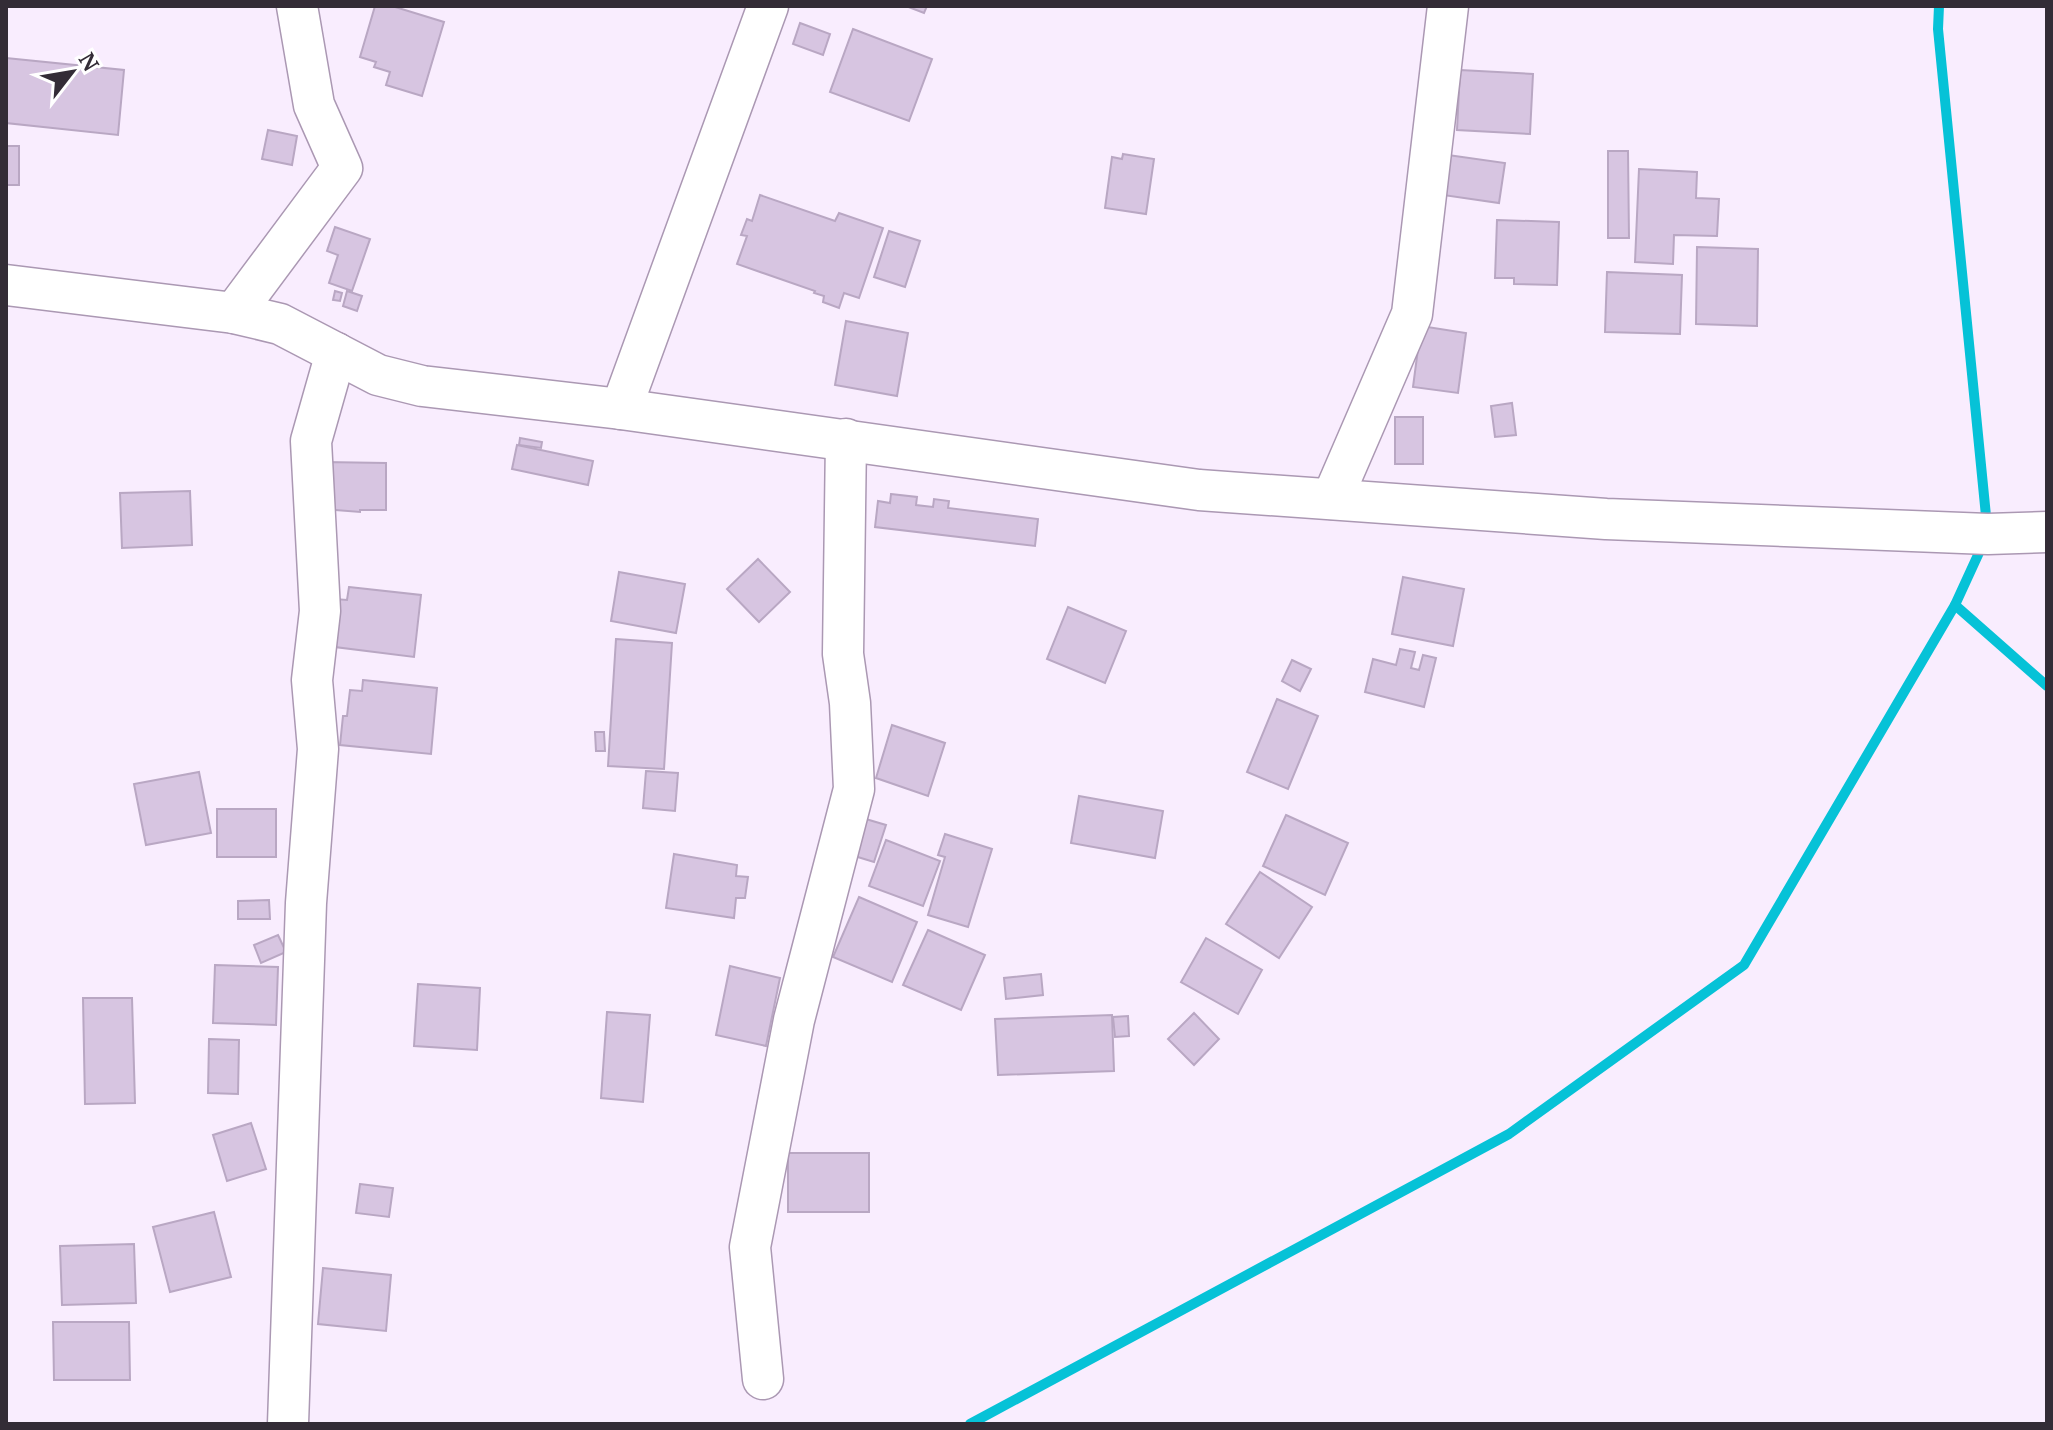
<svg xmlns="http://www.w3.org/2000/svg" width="2053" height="1430" font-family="'PT Serif',serif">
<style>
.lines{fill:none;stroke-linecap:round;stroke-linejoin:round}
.stream{stroke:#06c2d7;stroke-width:10}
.building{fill:#d7c5e1;stroke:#b9a7c3;stroke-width:2}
.street-casing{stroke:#ab98b3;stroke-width:43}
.street{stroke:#fff;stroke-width:40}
</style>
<rect width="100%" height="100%" fill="#f9edfe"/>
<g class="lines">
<!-- stream -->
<g class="stream">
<path d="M 1939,6 L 1938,29 L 1987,526"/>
<path d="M 1955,605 L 2047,686"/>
<path d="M 970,1424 L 1509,1134 L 1744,965 L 1955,605 L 1983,544"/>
</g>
</g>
<!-- building -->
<g class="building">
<path d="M 375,6 L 392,6 L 444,22 L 422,96 L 386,85 L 390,72 L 374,67 L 376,62 L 360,57 Z"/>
<path d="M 906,6 L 927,6 L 924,13 Z"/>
<path d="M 800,23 L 830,34 L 823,55 L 793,44 Z"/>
<path d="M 853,29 L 932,59 L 909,121 L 830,92 Z"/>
<path d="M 6,58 L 124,70 L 118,135 L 6,123 Z"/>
<path d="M 1460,70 L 1533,74 L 1530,134 L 1457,130 Z"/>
<path d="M 268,130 L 297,136 L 292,165 L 262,159 Z"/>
<rect x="6" y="146" width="13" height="39"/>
<path d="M 1608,151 L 1628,151 L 1629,238 L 1608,238 Z"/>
<path d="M 1123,154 L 1154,159 L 1146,214 L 1105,208 L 1112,157 L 1122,159 Z"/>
<path d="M 1448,155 L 1505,163 L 1499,203 L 1443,195 Z"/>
<path d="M 1639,169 L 1697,172 L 1696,198 L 1719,199 L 1717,236 L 1674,235 L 1673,264 L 1635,262 Z"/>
<path d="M 760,195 L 835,221 L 839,213 L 883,228 L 859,298 L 844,293 L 839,308 L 823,302 L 824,296 L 814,293 L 815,291 L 737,264 L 747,236 L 741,235 L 747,219 L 752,221 Z"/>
<path d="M 1497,220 L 1559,222 L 1557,285 L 1514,284 L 1514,278 L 1495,278 Z"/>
<path d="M 335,227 L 370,239 L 352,291 L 329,283 L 338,255 L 327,251 Z"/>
<path d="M 889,231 L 920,241 L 905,287 L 874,277 Z"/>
<path d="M 1697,247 L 1758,249 L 1757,326 L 1696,324 Z"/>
<path d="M 1607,272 L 1682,275 L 1680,334 L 1605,332 Z"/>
<path d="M 335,291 L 342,293 L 340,301 L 333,300 Z"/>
<path d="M 347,291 L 362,296 L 357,311 L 343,306 Z"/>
<path d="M 846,321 L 908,333 L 897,396 L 835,385 Z"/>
<path d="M 1421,326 L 1466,333 L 1458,393 L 1413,387 Z"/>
<path d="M 1512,403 L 1516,435 L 1495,437 L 1491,406 Z"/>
<rect x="1395" y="417" width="28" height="47"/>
<path d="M 520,438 L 542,442 L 541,448 L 519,445 Z"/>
<path d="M 517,445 L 593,461 L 588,485 L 512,469 Z"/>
<path d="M 324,462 L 386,463 L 386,510 L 360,510 L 360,512 L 323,509 Z"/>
<path d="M 190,491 L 192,545 L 122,548 L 120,493 Z"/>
<path d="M 891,494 L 917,497 L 916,505 L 933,507 L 934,499 L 949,501 L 948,508 L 1038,519 L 1035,546 L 875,527 L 878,501 L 890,503 Z"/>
<path d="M 758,559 L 790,592 L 759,622 L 727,589 Z"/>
<path d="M 619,572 L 685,584 L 676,633 L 611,621 Z"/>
<path d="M 1403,577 L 1464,589 L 1453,646 L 1392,634 Z"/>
<path d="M 349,587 L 421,595 L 414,657 L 335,647 L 335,599 L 347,600 Z"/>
<path d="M 1068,607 L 1126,631 L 1105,683 L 1047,659 Z"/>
<path d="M 616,639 L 672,643 L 664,769 L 608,766 Z"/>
<path d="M 1400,649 L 1415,652 L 1411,668 L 1419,670 L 1423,655 L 1436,658 L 1424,707 L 1365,692 L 1373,659 L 1396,665 Z"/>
<path d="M 1292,660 L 1311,669 L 1300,691 L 1282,681 Z"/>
<path d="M 363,680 L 437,688 L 431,754 L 340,745 L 343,716 L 347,716 L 350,690 L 362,691 Z"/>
<path d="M 1277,699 L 1318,716 L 1288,789 L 1247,772 Z"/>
<path d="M 892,725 L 945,743 L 928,796 L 876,778 Z"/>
<path d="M 595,732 L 604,732 L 605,751 L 596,751 Z"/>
<path d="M 646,771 L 678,773 L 675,811 L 643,808 Z"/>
<path d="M 199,772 L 211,833 L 146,845 L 134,784 Z"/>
<path d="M 1079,796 L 1163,811 L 1155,858 L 1071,843 Z"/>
<rect x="217" y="809" width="59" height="48"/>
<path d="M 1286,815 L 1348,843 L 1325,895 L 1263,866 Z"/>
<path d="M 859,817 L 886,825 L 874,862 L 848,854 Z"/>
<path d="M 945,834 L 992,849 L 968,927 L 928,915 L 945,857 L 938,855 Z"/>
<path d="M 886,840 L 940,861 L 923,906 L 869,886 Z"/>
<path d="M 674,854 L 737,865 L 736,876 L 748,877 L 745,898 L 736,898 L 734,918 L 666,908 Z"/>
<path d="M 1260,872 L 1312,907 L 1279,958 L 1226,924 Z"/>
<path d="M 859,897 L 917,922 L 892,982 L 833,957 Z"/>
<path d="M 269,900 L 270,919 L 238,919 L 238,901 Z"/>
<path d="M 928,930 L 985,955 L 961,1010 L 903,985 Z"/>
<path d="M 278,935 L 286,952 L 261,963 L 254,945 Z"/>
<path d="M 1206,938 L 1262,970 L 1238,1014 L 1181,982 Z"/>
<path d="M 215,965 L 278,967 L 276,1025 L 213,1023 Z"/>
<path d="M 730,966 L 780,978 L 766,1046 L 716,1035 Z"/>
<path d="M 1041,974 L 1043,995 L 1006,999 L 1004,978 Z"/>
<path d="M 418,984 L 480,988 L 477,1050 L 414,1046 Z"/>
<path d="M 83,998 L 132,998 L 135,1103 L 85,1104 Z"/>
<path d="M 607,1012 L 650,1015 L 643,1102 L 601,1098 Z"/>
<path d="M 1194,1013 L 1219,1039 L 1194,1065 L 1168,1039 Z"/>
<path d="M 1112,1015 L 1114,1071 L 998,1075 L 995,1019 Z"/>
<path d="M 1128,1016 L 1129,1036 L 1115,1037 L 1113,1017 Z"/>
<path d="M 209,1039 L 239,1040 L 238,1094 L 208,1093 Z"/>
<path d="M 251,1123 L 266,1169 L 227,1181 L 213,1135 Z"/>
<rect x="788" y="1153" width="81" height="59"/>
<path d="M 360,1184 L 393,1188 L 389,1217 L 356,1213 Z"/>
<path d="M 214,1212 L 231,1277 L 170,1292 L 153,1227 Z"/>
<path d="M 134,1244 L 136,1303 L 62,1305 L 60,1246 Z"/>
<path d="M 323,1268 L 391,1275 L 386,1331 L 318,1324 Z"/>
<path d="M 53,1322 L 129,1322 L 130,1380 L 54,1380 Z"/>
</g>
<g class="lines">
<!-- street casing -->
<g class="street-casing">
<g id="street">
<path d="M 6,285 L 234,313 L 280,324 L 378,375 L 422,386 L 621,409 L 1199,490 L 1606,519 L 1988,534 L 2047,532"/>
<path d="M 234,313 L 342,168 L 314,105 L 297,6"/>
<path d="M 621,409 L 768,6"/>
<path d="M 1332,499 L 1412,314 L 1448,6"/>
<path d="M 763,1379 L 750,1247 L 794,1020 L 854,789 L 850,703 L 843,654 L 846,439"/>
<path d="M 288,1424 L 306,903 L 318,749 L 312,680 L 320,611 L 311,441 L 336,353"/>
</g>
</g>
<!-- street -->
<use href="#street" class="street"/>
</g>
<!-- border -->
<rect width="2053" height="1430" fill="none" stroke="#332c36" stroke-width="16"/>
<!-- north arrow -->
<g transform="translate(72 72) rotate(59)" stroke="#ffffff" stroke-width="6" paint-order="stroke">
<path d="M0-6L14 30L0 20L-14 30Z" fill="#332c36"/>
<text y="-12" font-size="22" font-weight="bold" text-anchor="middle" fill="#332c36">N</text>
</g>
</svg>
